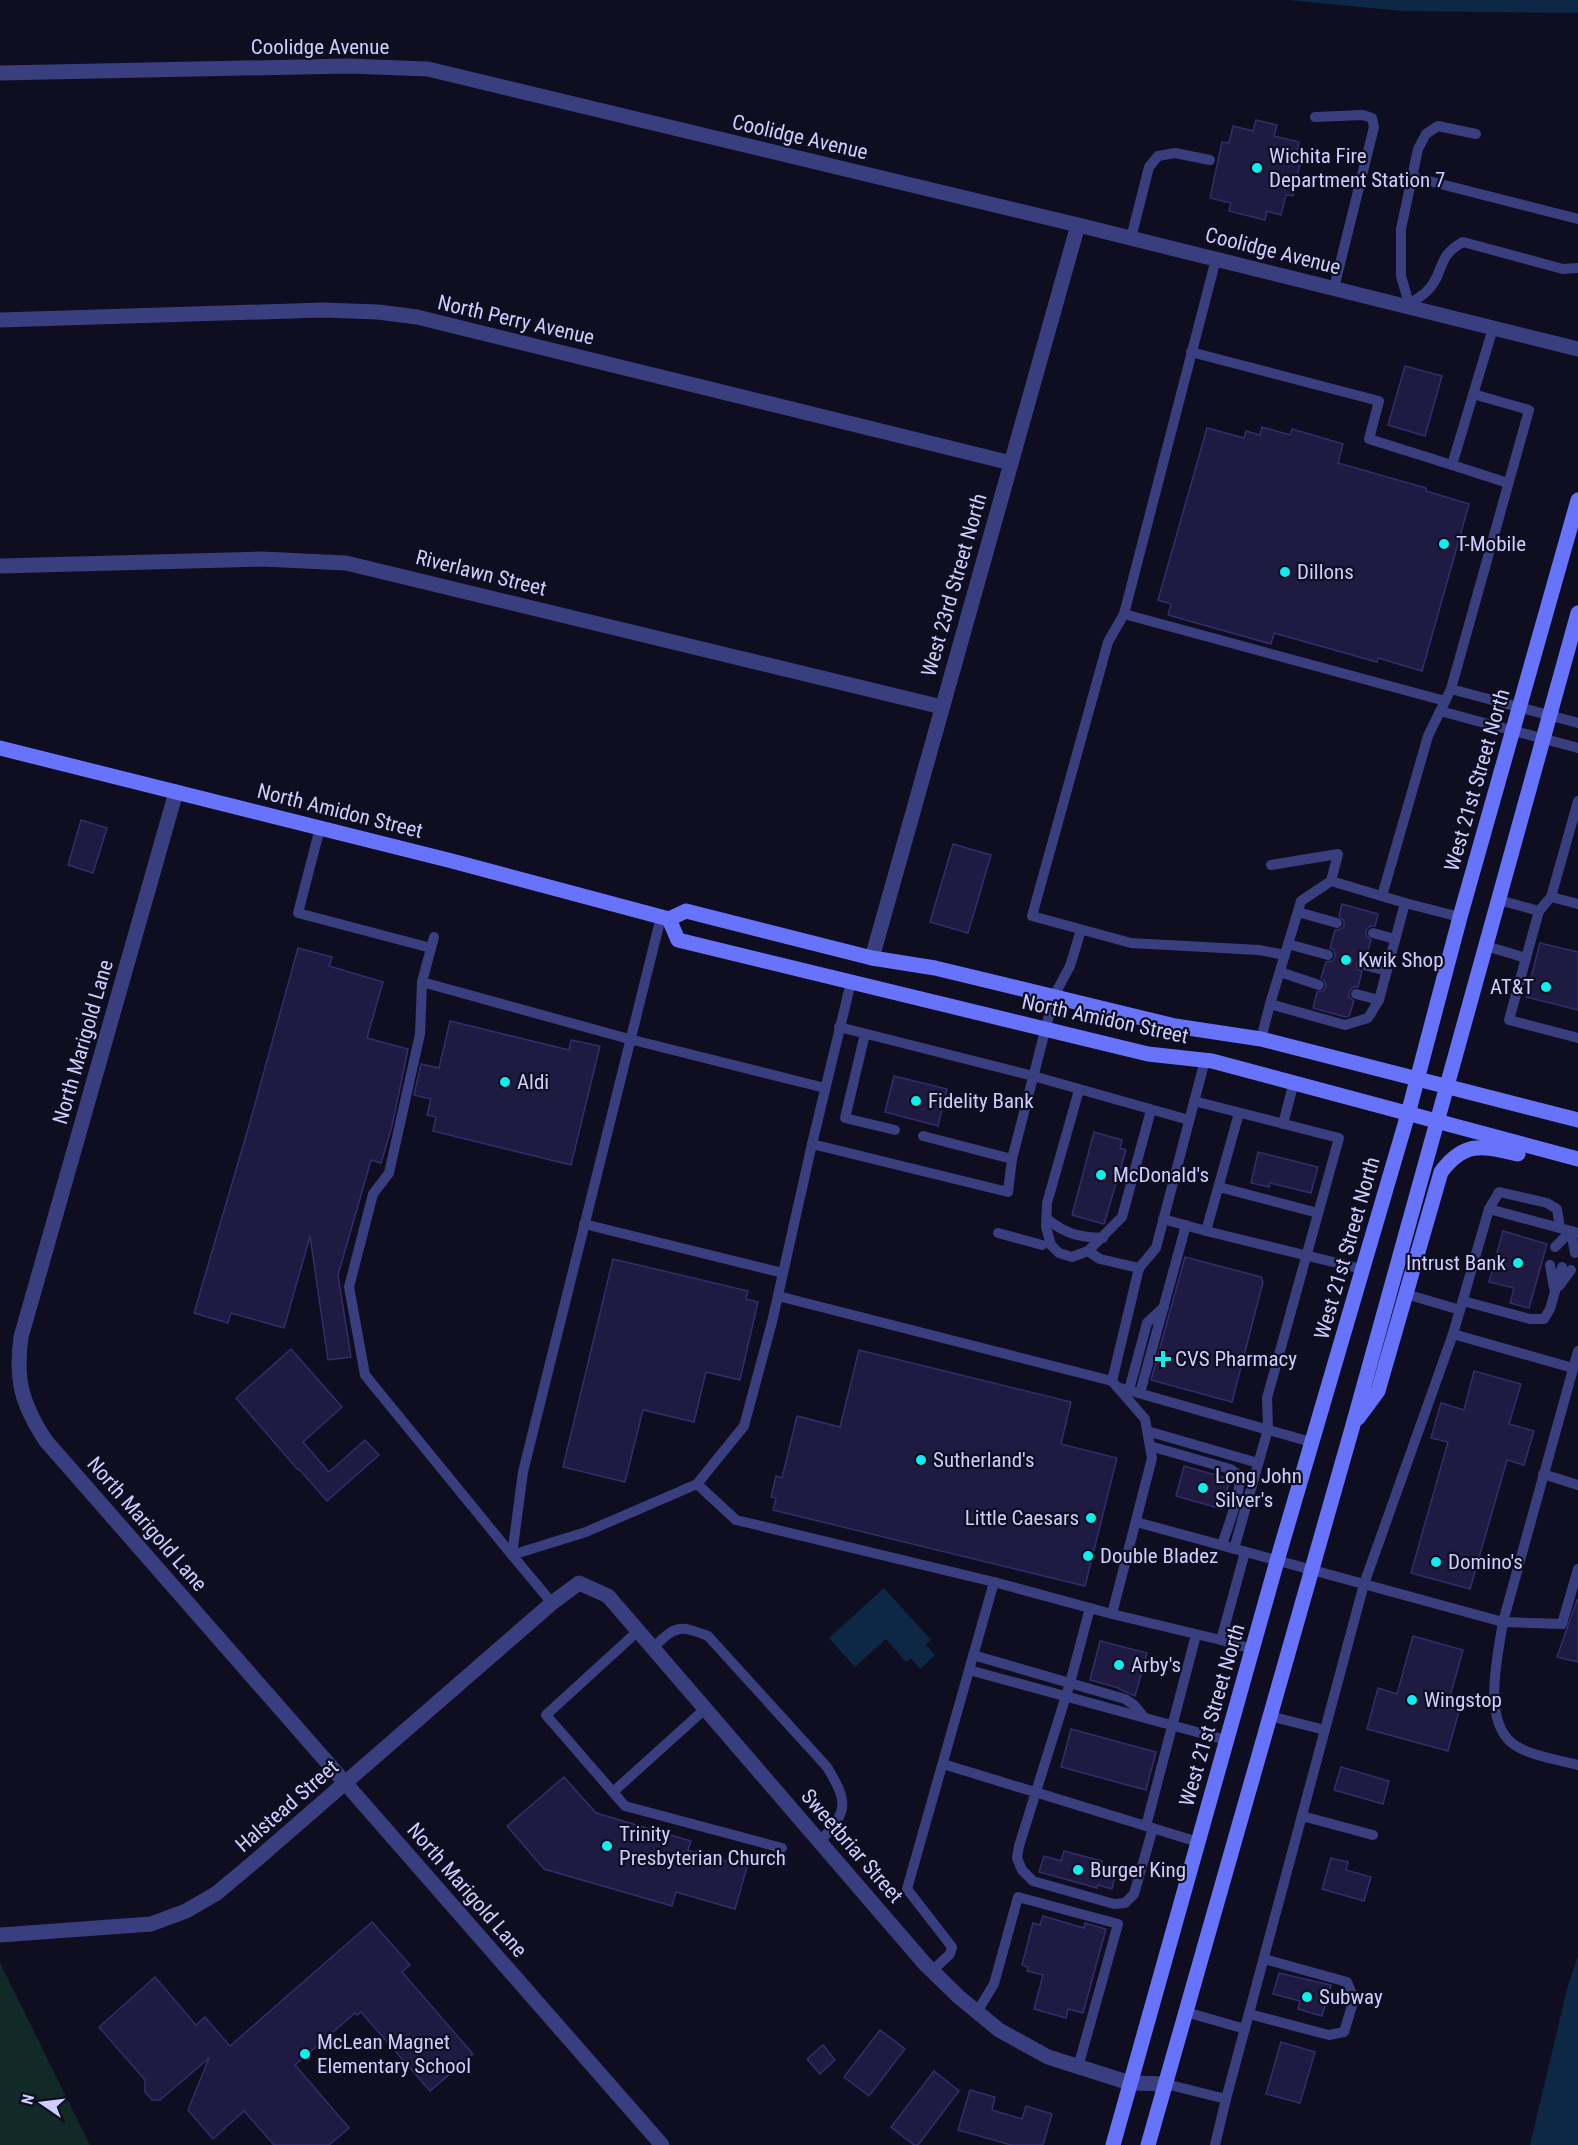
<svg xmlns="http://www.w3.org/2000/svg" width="1578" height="2145" font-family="'Roboto Condensed',sans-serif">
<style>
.green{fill:#112a27}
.water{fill:#0d2844}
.building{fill:#1e1a41;stroke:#332d6c;stroke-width:1.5}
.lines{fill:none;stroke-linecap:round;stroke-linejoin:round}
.lane{stroke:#393e7e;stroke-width:10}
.street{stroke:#393e7e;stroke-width:15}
.secondary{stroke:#6773fb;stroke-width:15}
.poi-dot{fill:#06f2f1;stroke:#0f0d20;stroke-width:2}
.labels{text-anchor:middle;stroke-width:4.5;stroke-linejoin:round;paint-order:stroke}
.street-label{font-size:21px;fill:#cecefe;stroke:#0f0d20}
.poi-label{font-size:21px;fill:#cecefe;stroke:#0f0d20;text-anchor:start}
</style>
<rect width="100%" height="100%" fill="#0f0d20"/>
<!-- green -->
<path class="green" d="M 0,1963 L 90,2145 L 0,2145 Z"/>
<!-- water -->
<g class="water">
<path d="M 1287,0 L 1578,0 L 1578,13 L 1402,11 Z"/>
<path d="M 884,1588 L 931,1640 L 926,1645 L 935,1655 L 920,1669 L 911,1658 L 906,1662 L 886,1639 L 855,1667 L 829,1638 Z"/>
<path d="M 1578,1956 L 1578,2145 L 1530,2145 L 1567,1989 Z"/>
</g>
<!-- building -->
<g class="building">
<path d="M 1256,120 L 1277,125 L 1274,136 L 1299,142 L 1295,158 L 1301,159 L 1293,196 L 1286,195 L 1281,215 L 1267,211 L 1265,220 L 1229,211 L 1231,203 L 1210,198 L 1222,142 L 1229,143 L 1233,126 L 1253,131 Z"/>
<path d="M 1405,366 L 1442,376 L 1425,436 L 1388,425 Z"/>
<path d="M 1262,427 L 1290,435 L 1292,429 L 1343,444 L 1338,463 L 1426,488 L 1426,491 L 1469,504 L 1422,671 L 1378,658 L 1377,662 L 1274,633 L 1271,644 L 1168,615 L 1171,604 L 1158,600 L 1207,428 L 1244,438 L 1246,431 L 1260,435 Z"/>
<path d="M 81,820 L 107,828 L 93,873 L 68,865 Z"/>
<path d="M 953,844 L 991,855 L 968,933 L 930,922 Z"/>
<path d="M 1342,904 L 1378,914 L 1375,926 L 1371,926 L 1366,930 L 1366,935 L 1371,940 L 1366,958 L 1361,958 L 1357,963 L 1357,968 L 1362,972 L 1358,987 L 1353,987 L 1349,992 L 1349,997 L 1354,1001 L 1349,1016 L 1345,1017 L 1313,1008 L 1317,992 L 1323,991 L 1326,987 L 1325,981 L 1321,978 L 1326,962 L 1333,961 L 1335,956 L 1334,950 L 1330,948 L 1335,930 L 1339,930 L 1344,926 L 1344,921 L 1339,916 Z"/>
<path d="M 1540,943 L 1578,952 L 1578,1010 L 1526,997 Z"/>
<path d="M 298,948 L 332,957 L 329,966 L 383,982 L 367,1038 L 408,1049 L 392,1126 L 381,1163 L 371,1160 L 338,1275 L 351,1357 L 328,1360 L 310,1236 L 284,1328 L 231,1313 L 228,1323 L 194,1313 L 250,1122 Z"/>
<path d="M 450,1021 L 569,1050 L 571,1040 L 600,1046 L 571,1165 L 433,1131 L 436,1117 L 427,1115 L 431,1099 L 414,1095 L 421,1064 L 439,1068 Z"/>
<path d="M 894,1076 L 947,1089 L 938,1126 L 885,1112 Z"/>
<path d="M 1094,1132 L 1122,1140 L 1120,1148 L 1126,1150 L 1104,1224 L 1072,1215 Z"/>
<path d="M 1258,1152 L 1318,1167 L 1311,1193 L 1270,1183 L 1269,1187 L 1251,1183 Z"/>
<path d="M 1503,1231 L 1547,1244 L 1529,1308 L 1510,1303 L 1514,1288 L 1489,1282 Z"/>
<path d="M 1185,1257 L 1261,1277 L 1263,1282 L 1232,1402 L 1151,1380 Z"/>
<path d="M 613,1259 L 748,1291 L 746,1299 L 758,1302 L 740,1380 L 706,1372 L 694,1422 L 643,1410 L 625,1482 L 563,1467 Z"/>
<path d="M 291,1349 L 342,1407 L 303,1442 L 329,1472 L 365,1440 L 379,1455 L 327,1501 L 299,1469 L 298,1470 L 236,1398 Z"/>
<path d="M 859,1350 L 1071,1402 L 1061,1444 L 1117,1458 L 1085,1586 L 773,1510 L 776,1498 L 771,1497 L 776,1476 L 782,1478 L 797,1416 L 840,1427 Z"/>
<path d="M 1474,1371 L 1521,1384 L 1509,1424 L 1534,1431 L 1524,1465 L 1507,1460 L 1470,1589 L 1411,1573 L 1448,1442 L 1431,1438 L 1441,1403 L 1464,1410 Z"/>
<path d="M 1184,1466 L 1230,1479 L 1222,1509 L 1176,1496 Z"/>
<path d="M 1577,1600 L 1578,1600 L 1578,1662 L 1557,1657 Z"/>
<path d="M 1413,1636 L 1463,1650 L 1447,1707 L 1459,1711 L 1448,1751 L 1367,1729 L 1378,1688 L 1397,1694 Z"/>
<path d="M 1100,1641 L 1147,1653 L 1135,1696 L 1119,1689 L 1119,1688 L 1090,1680 Z"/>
<path d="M 1071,1729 L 1156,1752 L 1146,1790 L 1061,1767 Z"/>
<path d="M 1341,1767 L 1389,1781 L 1383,1804 L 1334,1790 Z"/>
<path d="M 564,1777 L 596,1813 L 691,1841 L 688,1850 L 747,1867 L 735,1909 L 676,1892 L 672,1906 L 544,1869 L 507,1826 Z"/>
<path d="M 1064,1851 L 1102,1861 L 1101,1864 L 1117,1869 L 1112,1889 L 1098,1885 L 1097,1888 L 1039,1872 L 1044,1856 L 1061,1861 Z"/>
<path d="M 1331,1858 L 1348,1862 L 1346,1870 L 1371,1877 L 1364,1901 L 1322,1889 Z"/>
<path d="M 1043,1916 L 1084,1928 L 1085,1923 L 1106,1929 L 1083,2013 L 1068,2009 L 1066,2018 L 1034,2009 L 1043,1975 L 1027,1971 L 1028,1967 L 1022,1965 L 1033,1923 L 1040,1925 Z"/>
<path d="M 372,1922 L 410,1965 L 402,1972 L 473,2054 L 430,2091 L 361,2012 L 357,2015 L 355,2013 L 295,2065 L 349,2128 L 329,2145 L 274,2145 L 244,2111 L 213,2139 L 188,2110 L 209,2058 L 160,2100 L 152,2100 L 145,2092 L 145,2080 L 99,2027 L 155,1977 L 196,2025 L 205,2017 L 230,2046 Z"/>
<path d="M 1279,1973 L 1331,1985 L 1322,2016 L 1298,2009 L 1300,2001 L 1273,1994 Z"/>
<path d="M 880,2030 L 905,2049 L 869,2096 L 844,2077 Z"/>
<path d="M 1281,2042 L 1315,2052 L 1300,2103 L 1266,2094 Z"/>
<path d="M 823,2045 L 835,2060 L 820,2074 L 807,2059 Z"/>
<path d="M 934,2071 L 959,2091 L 918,2145 L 914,2145 L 891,2127 Z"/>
<path d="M 970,2090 L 995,2097 L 992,2110 L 1022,2119 L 1026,2106 L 1052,2114 L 1043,2145 L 1011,2145 L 958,2130 Z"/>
</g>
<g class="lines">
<!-- lane -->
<g class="lane">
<path d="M 1315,117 L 1363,115 L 1372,118 L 1374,127 L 1334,288"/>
<path d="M 1476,134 L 1438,126 L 1426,134 L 1418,149 L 1401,229 L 1401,276 L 1410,307 C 1416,296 1420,299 1427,291 C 1445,274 1435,257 1463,242 L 1563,269 L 1578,268"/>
<path d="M 1413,177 L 1578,219"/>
<path d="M 1131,238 L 1149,167 L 1158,156 L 1175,153 L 1210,160"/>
<path d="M 1216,259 L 1124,614 L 1108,642 L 1032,916 L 1131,943 L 1259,950 L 1285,955"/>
<path d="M 1191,352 L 1379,401 L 1369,439 L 1452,465 L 1493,328"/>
<path d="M 1452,465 L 1508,483"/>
<path d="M 1124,614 L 1445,701"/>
<path d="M 1451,689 L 1578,723"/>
<path d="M 1440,711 L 1578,748"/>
<path d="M 320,828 L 298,913 L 431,948"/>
<path d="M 1271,865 L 1338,854 L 1331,881"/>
<path d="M 1382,896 L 1428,736 L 1451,689 L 1529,410 L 1473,394"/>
<path d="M 1551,897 L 1578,801"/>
<path d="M 1499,900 L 1539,911 L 1551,897 L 1578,904"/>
<path d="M 1298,912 L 1337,923"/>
<path d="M 1373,933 L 1395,939"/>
<path d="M 434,937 L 422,982 L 629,1039 L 825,1088"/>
<path d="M 1288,944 L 1328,955"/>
<path d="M 1486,946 L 1526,958 L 1539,911"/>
<path d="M 1526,958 L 1509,1020 L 1578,1038"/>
<path d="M 1364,965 L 1387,971"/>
<path d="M 1280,972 L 1319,985"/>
<path d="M 422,982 L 420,1034 L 389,1173 L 373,1194 L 349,1287 L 365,1375 L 512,1555 L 586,1532 L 697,1484 L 744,1426 L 772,1322 L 812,1144"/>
<path d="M 851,982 L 812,1144 L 1008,1192 L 1012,1159 L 1054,996 L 1070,966 L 1081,930"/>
<path d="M 1356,994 L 1379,1000"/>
<path d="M 1270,1004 L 1301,901 L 1331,881 L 1405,903"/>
<path d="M 839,1027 L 1033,1076 L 1189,1120"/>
<path d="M 865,1034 L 845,1118 L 895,1130"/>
<path d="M 1261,1039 L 1270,1004 L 1345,1025 L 1368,1018 L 1379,1000 L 1405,903 L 1460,917"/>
<path d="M 1079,1090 L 1047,1203 L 1046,1227 L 1051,1245 L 1059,1253 L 1072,1257 L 1088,1251 L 1122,1217 L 1151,1110"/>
<path d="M 1194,1101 L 1339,1138 L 1267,1398 L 1268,1429 L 1234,1549"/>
<path d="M 1283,1124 L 1294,1082"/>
<path d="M 923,1136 L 1012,1159"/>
<path d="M 1219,1187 L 1318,1213"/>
<path d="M 1489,1209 L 1499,1192 L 1547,1203 L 1557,1209 L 1560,1228"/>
<path d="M 1047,1219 C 1066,1234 1078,1237 1103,1238"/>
<path d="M 1163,1219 L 1206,1231 L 1239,1113"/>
<path d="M 584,1224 L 783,1273"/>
<path d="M 1206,1231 L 1362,1269"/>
<path d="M 1571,1231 L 1575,1253"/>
<path d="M 998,1233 L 1042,1245"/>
<path d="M 1555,1247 L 1571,1231"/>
<path d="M 1088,1251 L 1100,1259 L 1139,1268"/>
<path d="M 1550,1265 L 1554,1288"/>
<path d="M 1559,1286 L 1571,1270"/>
<path d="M 1406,1294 L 1460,1310"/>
<path d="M 778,1296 L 1112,1381"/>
<path d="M 1463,1301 L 1530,1319 L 1544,1319 L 1550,1309 L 1562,1267"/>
<path d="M 1453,1334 L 1489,1209 L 1578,1233"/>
<path d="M 1117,1387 L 1311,1442"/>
<path d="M 1129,1390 L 1147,1323 L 1164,1307"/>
<path d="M 1140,1393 L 1186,1225"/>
<path d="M 1147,1431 L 1258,1463"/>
<path d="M 1150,1446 L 1230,1469 C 1233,1471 1236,1472 1238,1475 C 1244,1487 1226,1532 1222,1545"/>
<path d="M 1543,1474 L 1578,1485"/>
<path d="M 697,1484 L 736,1520 L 994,1582"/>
<path d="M 1136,1522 L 1503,1622 L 1578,1351"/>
<path d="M 1578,1569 L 1562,1624 L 1503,1622 C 1498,1654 1482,1719 1512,1743 C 1526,1755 1559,1760 1578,1765"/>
<path d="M 552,1603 L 512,1555 L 523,1472 L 661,917"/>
<path d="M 1090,1608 L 1070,1683 L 1019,1846 L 1017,1858 L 1022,1870 L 1033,1881 L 1114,1904 L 1125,1903 L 1134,1894 L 1153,1828"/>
<path d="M 1112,1614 L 1221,1640 L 1245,1552"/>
<path d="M 638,1631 L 546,1715 L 625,1806 L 782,1848"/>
<path d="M 1221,1640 L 1252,1649"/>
<path d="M 653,1648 C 676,1625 679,1625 708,1636 L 827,1767 C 848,1802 849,1811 820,1841"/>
<path d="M 973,1655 L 1125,1699 L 1134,1705 L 1144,1717"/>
<path d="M 969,1670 L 1226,1740"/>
<path d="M 1270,1716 L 1325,1730"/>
<path d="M 943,1764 L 1198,1842"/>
<path d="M 613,1792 L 705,1709"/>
<path d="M 1302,1816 L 1373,1835"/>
<path d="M 1146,1826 L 1196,1635"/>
<path d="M 932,1971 L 950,1954 L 952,1947 L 907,1889 L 994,1582 L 1112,1614 L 1152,1458 L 1145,1419 L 1112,1381 L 1139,1268 L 1156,1248 L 1205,1060"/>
<path d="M 977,2012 L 994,1984 L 1018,1897 L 1118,1924 L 1078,2067"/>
<path d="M 1186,2012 L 1245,2029"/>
<path d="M 1249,2014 L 1329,2035 L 1344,2032 L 1354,1999 L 1347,1982 L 1264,1959"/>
<path d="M 1166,2084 L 1226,2099 L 1215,2145"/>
<path d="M 1226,2099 L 1364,1584 L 1453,1334 L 1573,1368"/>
</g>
<!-- street -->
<g class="street">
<path d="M 0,73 L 348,66 L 428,69 L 1078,225 L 1578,349"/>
<path d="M 0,320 L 323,310 L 378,312 L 417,317 L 1011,463"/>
<path d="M 0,566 L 262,559 L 346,563 L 942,707"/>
<path d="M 176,792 L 21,1337 C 15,1380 22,1405 46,1441 L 662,2145"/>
<path d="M 872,958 L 1078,225"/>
<path d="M 0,1935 L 151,1924 L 186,1911 L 217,1893 L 254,1862 L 552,1603 L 579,1583 L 608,1596 L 925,1964 L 959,1997 L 999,2030 L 1048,2057 L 1130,2083 L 1166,2084"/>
</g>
<!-- secondary -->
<g class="secondary">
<path d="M 0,748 L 452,861 L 669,919 L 686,911 L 872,958 L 935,968 L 1175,1026 L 1261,1039 L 1578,1120"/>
<path d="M 669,919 L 678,940 L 1148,1054 L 1212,1061 L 1578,1159"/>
<path d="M 1358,1418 L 1378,1391 L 1441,1172 C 1465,1140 1483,1146 1518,1154"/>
<path d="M 1113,2145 L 1277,1561 L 1408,1114 L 1460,917 L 1578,500"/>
<path d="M 1148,2145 L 1353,1425 L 1578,613"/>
</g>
</g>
<!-- markers -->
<g class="poi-dot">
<circle cx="1257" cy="168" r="6"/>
<circle cx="1444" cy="544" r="6"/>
<circle cx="1285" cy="572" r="6"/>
<circle cx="1346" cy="960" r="6"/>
<circle cx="1546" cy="987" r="6"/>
<circle cx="505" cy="1082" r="6"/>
<circle cx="916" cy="1101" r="6"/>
<circle cx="1101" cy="1175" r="6"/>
<circle cx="1518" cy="1263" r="6"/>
<path d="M1160 1350h6v6h6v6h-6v6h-6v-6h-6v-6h6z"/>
<circle cx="921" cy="1460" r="6"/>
<circle cx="1203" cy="1488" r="6"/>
<circle cx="1091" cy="1518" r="6"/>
<circle cx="1088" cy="1556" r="6"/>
<circle cx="1436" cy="1562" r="6"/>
<circle cx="1119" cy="1665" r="6"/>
<circle cx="1412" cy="1700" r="6"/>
<circle cx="607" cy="1846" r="6"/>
<circle cx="1078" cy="1870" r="6"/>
<circle cx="1307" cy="1997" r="6"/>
<circle cx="305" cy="2054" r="6"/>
</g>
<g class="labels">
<!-- street labels -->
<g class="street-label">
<text x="320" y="54">Coolidge Avenue</text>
<text transform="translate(800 137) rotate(13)" y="7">Coolidge Avenue</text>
<text transform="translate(1273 251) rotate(14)" y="7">Coolidge Avenue</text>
<text transform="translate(516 320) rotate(13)" y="7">North Perry Avenue</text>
<text transform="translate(481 573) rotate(14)" y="7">Riverlawn Street</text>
<text transform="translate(954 585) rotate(-74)" y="7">West 23rd Street North</text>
<text transform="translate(1477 780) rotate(-74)" y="7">West 21st Street North</text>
<text transform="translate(340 811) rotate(14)" y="7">North Amidon Street</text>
<text transform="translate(1105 1019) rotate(12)" y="7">North Amidon Street</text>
<text transform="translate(83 1042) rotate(-74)" y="7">North Marigold Lane</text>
<text transform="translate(1347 1248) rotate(-74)" y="7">West 21st Street North</text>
<text transform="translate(147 1524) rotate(49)" y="7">North Marigold Lane</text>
<text transform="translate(1212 1715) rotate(-74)" y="7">West 21st Street North</text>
<text transform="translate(287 1806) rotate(-41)" y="7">Halstead Street</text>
<text transform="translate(852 1846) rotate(49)" y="7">Sweetbriar Street</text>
<text transform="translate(467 1890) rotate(49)" y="7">North Marigold Lane</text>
</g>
<!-- poi labels -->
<g class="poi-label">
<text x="1269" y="163">Wichita Fire<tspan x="1269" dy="24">Department Station 7</tspan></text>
<text x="1456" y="551">T-Mobile</text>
<text x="1297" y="579">Dillons</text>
<text x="1358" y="967">Kwik Shop</text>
<text x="1534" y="994" text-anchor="end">AT&amp;T</text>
<text x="517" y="1089">Aldi</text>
<text x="928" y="1108">Fidelity Bank</text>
<text x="1113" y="1182">McDonald's</text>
<text x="1506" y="1270" text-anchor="end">Intrust Bank</text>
<text x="1175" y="1366">CVS Pharmacy</text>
<text x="933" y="1467">Sutherland's</text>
<text x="1215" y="1483">Long John<tspan x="1215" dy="24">Silver's</tspan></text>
<text x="1079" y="1525" text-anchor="end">Little Caesars</text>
<text x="1100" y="1563">Double Bladez</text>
<text x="1448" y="1569">Domino's</text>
<text x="1131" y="1672">Arby's</text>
<text x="1424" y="1707">Wingstop</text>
<text x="619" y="1841">Trinity<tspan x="619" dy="24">Presbyterian Church</tspan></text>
<text x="1090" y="1877">Burger King</text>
<text x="1319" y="2004">Subway</text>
<text x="317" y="2049">McLean Magnet<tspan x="317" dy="24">Elementary School</tspan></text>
</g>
</g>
<!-- north arrow -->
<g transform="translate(42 2103) rotate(284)" stroke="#0f0d20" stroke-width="4.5" paint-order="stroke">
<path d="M0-4.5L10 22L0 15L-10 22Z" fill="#cecefe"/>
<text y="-9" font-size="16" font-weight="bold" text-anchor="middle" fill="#cecefe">N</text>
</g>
</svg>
